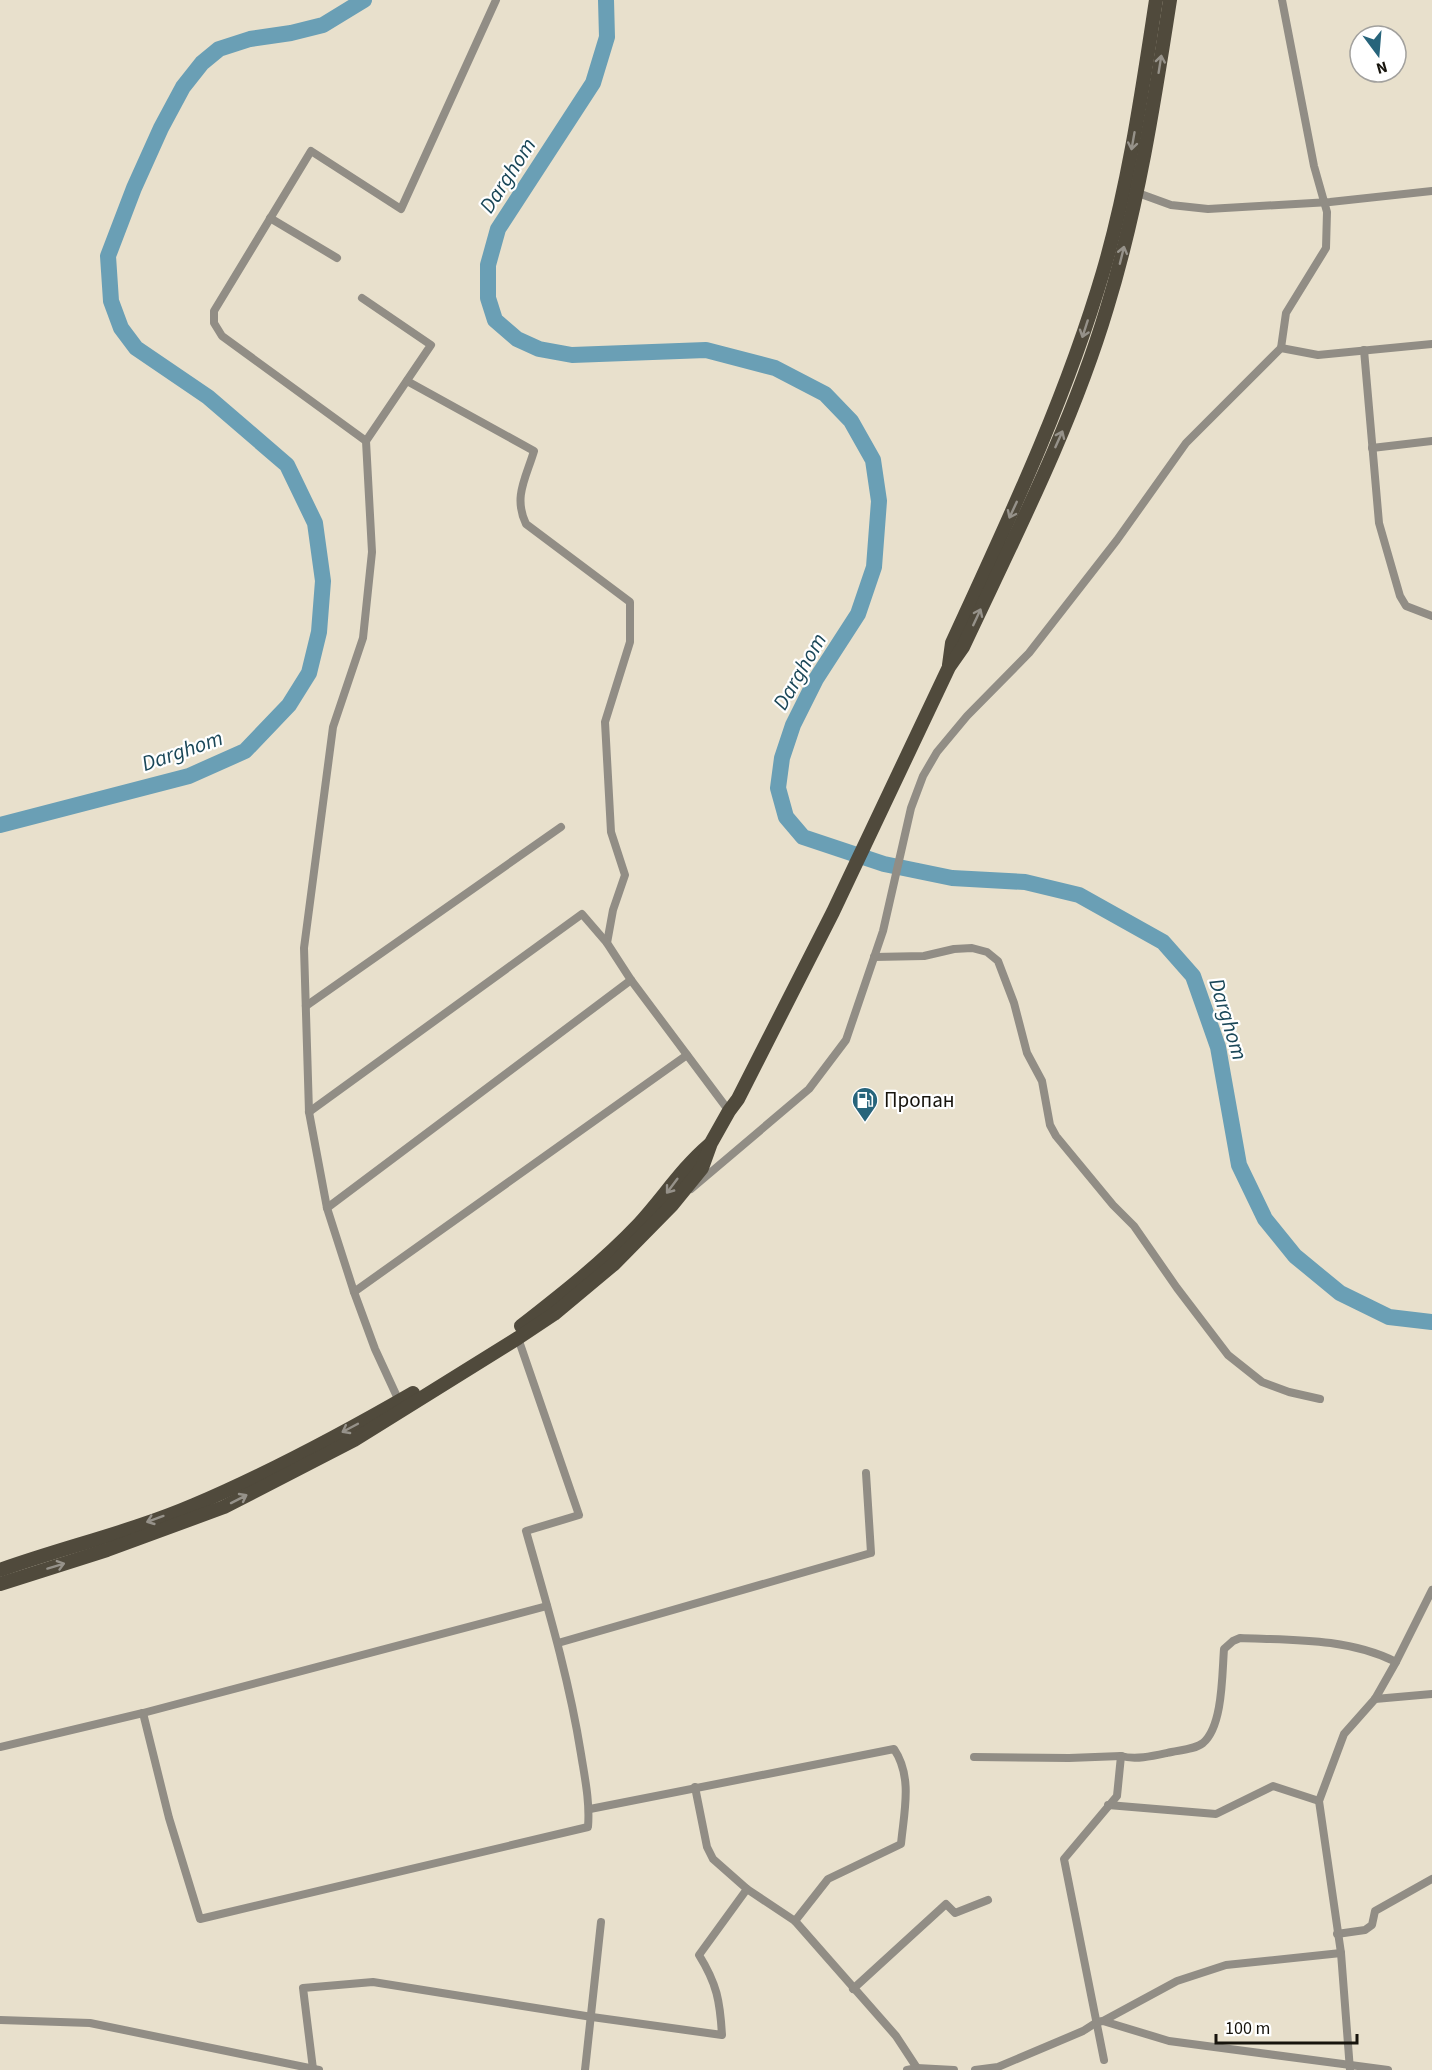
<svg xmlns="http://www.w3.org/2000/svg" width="1432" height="2070" font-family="'Source Sans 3',sans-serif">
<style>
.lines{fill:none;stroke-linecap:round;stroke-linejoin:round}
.river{stroke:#6a9fb5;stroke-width:16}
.street{stroke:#918d85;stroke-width:8}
.primary{stroke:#504a3c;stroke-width:14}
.oneway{stroke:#96928a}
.labels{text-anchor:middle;stroke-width:4.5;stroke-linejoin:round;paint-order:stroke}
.poi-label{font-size:21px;fill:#17140d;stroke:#fff;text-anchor:start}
.water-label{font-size:22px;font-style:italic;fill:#1a4758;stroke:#fff}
</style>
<rect width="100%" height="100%" fill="#e8e0cc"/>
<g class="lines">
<!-- river -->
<g class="river">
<path d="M 606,0 L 607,37 L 593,83 L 498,229 L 488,265 L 488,298 L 495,320 L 517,339 L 539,349 L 572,355 L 706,350 L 775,368 L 825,394 L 851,421 L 873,460 L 879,501 L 874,567 L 858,614 L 816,679 L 793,725 L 782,758 L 778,788 L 786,817 L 803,837 L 884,864 L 952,878 L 1025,882 L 1079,895 L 1163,942 L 1193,976 L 1218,1047 L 1239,1165 L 1265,1219 L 1295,1256 L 1340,1293 L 1389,1317 L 1432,1322"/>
<path d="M 0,825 L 189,776 L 245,751 L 289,705 L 309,673 L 319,632 L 323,581 L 315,523 L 287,465 L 208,397 L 136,348 L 121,328 L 111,301 L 108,256 L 134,188 L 161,128 L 183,87 L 202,63 L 219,49 L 250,39 L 291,33 L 323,25 L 364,0"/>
</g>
<!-- street -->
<g class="street">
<path d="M 1138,193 L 1171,205 L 1208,209 L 1330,202 L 1432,191"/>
<path d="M 270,218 L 337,258"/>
<path d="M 362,298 L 431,345 L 366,441"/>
<path d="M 1281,348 L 1318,355 L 1432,344"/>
<path d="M 1364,350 L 1379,523 L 1400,596 L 1406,606 L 1432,616"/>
<path d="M 407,381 L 534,451 C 526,478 513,497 526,524 L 630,602 L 630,642 L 605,722 L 611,832 L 625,875 L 613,910 L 607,943 L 631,980 L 729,1111"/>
<path d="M 1372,448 L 1432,441"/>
<path d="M 874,957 L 924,956 L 954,949 L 972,948 L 987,952 L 998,961 L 1014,1003 L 1027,1053 L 1042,1081 L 1050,1125 L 1056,1136 L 1113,1205 L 1134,1226 L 1177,1288 L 1228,1355 L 1262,1382 L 1289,1392 L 1320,1399"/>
<path d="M 306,1006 L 561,827"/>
<path d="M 309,1112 L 582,914 L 607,943"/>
<path d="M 691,1189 L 809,1089 L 846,1040 L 883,931 L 911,808 L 923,776 L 937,752 L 967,716 L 1029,653 L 1117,540 L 1186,443 L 1281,348 L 1286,313 L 1326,248 L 1327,212 L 1314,166 L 1282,0"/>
<path d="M 327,1208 L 631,980"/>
<path d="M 354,1292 L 687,1055"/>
<path d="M 399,1401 L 375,1349 L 354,1292 L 327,1208 L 309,1112 L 304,948 L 333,727 L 363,638 L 372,552 L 366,441 L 222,336 L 214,323 L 214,311 L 311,151 L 401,209 L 496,0"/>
<path d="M 558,1643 L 871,1553 L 866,1473"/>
<path d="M 1375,1699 L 1432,1694"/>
<path d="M 143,1713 L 169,1818 L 200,1919 L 588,1827 C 590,1802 585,1779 581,1754 C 569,1678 547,1605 526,1531 L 579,1515 L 518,1338"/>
<path d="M 0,1747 L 143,1713 L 547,1606"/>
<path d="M 974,1757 L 1069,1758 L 1121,1756 C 1135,1760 1153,1756 1167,1753 C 1178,1750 1194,1750 1203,1743 C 1223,1726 1222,1674 1224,1649 L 1233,1641 L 1240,1638 C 1292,1640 1349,1638 1396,1662"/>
<path d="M 695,1787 L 707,1847 L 713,1859 L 747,1889 L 795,1921 L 896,2036 L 917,2068"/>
<path d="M 1108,1805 L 1216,1814 L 1273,1786 L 1319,1801"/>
<path d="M 590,1809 L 894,1749 C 913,1777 904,1812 901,1844 L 828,1879 L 795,1921"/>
<path d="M 1337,1934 L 1365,1930 L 1372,1925 L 1375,1911 L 1432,1879"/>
<path d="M 853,1989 L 946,1904 L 955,1913 L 988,1900"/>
<path d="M 0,2020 L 90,2023 L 319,2070"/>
<path d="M 1103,2021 L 1169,2041 L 1388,2070"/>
<path d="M 1104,2060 L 1064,1859 L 1117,1796 L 1121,1756"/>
<path d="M 313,2069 L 303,1988 L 373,1982 L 592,2017 L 722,2035 C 720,2001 717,1984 699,1955 L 747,1889"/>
<path d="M 585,2070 L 601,1922"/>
<path d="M 907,2070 L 917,2068 L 954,2070"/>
<path d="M 975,2070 L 998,2067 L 1083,2031 L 1097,2022 L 1103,2021 L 1177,1981 L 1226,1965 L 1341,1953"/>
<path d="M 1350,2070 L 1341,1953 L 1319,1801 L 1344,1734 L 1375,1699 L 1396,1662 L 1432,1590"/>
</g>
<!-- primary -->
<g class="primary">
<path d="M 949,665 L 952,643 C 1008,521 1065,401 1103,272 C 1129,183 1142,91 1156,0"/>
<path d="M 521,1326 C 562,1294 603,1262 639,1224 C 663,1198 682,1168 709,1145"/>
<path d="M 0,1570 C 64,1547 131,1532 194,1505 C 269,1473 342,1434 413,1393"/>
<path d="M 0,1584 L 107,1550 L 224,1507 L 354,1440 L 518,1338 L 554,1314 L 614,1264 L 672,1205 L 702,1168 L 711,1143 L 729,1111 L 738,1099 L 833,912 L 949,667 L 963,647 C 1015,536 1072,425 1107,308 C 1138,207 1154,104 1170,0"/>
</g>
</g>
<!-- one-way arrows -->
<defs><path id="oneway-shaft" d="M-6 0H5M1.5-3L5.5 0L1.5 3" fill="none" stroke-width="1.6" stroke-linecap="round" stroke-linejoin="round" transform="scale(1.5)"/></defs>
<g class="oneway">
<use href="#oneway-shaft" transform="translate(1160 64) rotate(-81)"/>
<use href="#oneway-shaft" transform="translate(1133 141) rotate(100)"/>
<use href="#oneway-shaft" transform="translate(1122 255) rotate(-76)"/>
<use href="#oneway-shaft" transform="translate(1085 329) rotate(108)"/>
<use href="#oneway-shaft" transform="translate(1059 439) rotate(-66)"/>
<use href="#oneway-shaft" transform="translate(1013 510) rotate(115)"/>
<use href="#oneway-shaft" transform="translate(977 617) rotate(-65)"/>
<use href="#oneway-shaft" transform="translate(672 1186) rotate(127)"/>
<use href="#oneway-shaft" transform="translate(350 1428) rotate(152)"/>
<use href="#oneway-shaft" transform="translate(239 1499) rotate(-27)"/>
<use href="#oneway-shaft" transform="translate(155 1519) rotate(160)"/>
<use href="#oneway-shaft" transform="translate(56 1566) rotate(-17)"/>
</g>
<!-- icons -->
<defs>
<g id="fuel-pin" transform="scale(1.35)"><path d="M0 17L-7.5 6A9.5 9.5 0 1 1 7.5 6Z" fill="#27647b" stroke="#fff"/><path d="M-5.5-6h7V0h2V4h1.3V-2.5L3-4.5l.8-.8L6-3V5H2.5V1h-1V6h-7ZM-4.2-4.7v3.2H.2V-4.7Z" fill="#fff"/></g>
</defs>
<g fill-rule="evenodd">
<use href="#fuel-pin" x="865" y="1100"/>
</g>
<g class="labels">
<!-- poi labels -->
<g class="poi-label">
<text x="884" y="1107">Пропан</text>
</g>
<!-- water labels -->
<g class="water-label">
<text transform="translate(507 175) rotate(-57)" y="8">Darghоm</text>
<text transform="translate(799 671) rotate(-60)" y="8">Darghоm</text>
<text transform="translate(182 750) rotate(-19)" y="8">Darghоm</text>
<text transform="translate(1229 1019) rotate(73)" y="8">Darghоm</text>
</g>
</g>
<!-- north arrow -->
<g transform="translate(1378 54) rotate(164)"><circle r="28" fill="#ffffff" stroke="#a2a19e" stroke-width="1.5"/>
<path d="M0-4.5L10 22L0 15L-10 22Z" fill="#27647b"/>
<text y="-9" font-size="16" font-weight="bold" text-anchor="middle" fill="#17140d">N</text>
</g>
<!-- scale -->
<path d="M1216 2034v9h141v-9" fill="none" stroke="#17140d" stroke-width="3"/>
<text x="1225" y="2034" font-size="18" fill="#17140d" stroke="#ffffff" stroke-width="4.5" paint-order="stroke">100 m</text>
</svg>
